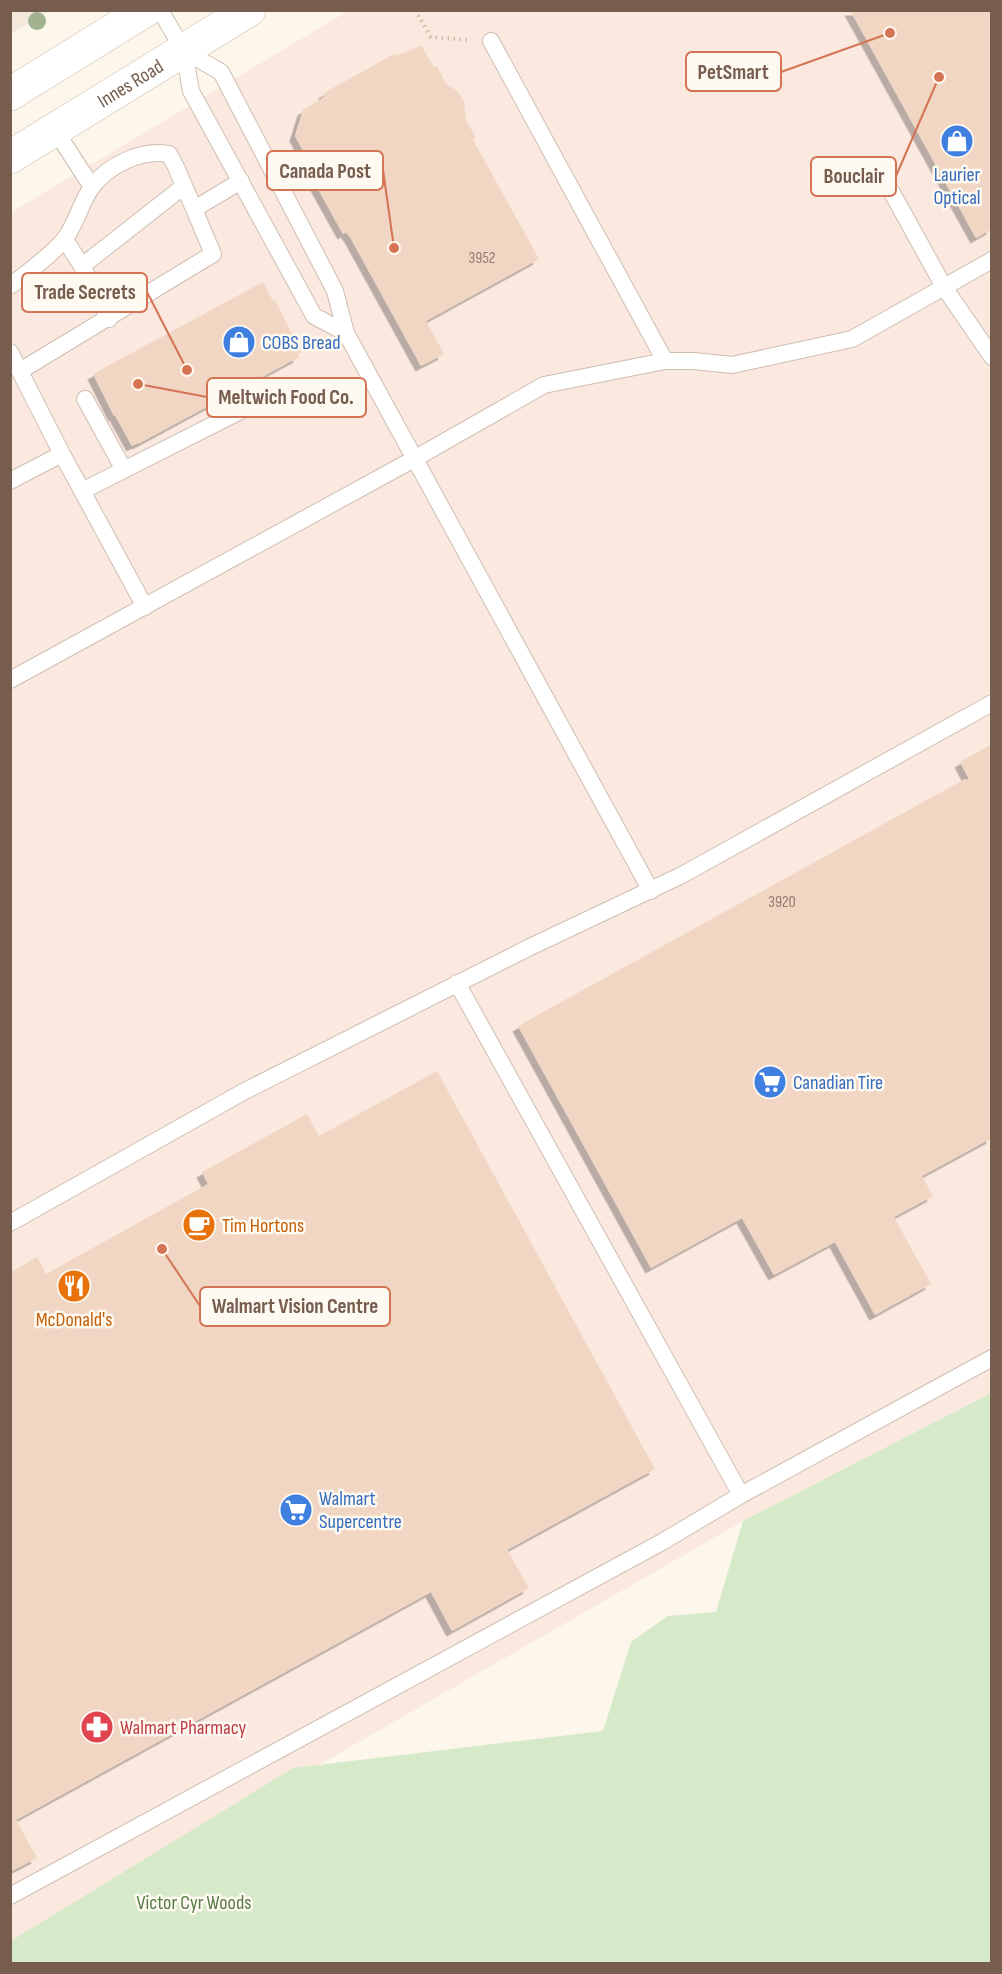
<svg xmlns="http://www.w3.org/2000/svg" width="1002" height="1974" font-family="'Sofia Sans Condensed',sans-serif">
  <defs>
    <filter id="shadow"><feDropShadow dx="-5.5" dy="5.5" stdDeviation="0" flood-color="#0004"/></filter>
  </defs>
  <rect width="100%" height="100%" fill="#fcf6eb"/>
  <path fill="#f3e8d9" d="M11,10h38v1l-38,23z"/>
  <path fill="#fbe8df" d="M348,11h643v1382l-248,128 -732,421 -1,-1729z"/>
  <path fill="#d6eac9" d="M991,1393v570h-980v-22l282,-173 310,-37 28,-89 37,-26 48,-4 27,-91z"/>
  <path fill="#f0d6c3" filter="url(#shadow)" d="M850,10h142v219l-16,9z
    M421,45l13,22 2,-2 10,19 10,6 8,11 2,19 10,18 -3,2 66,119 -113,62 18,33 -23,12 -71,-129 -4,-5 -3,2 -40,-72 3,-2 -1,-6 -10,-18 8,-26 17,-10 5,-4 -1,-3 72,-40 1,3 5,-3 1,1z
    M263,282l10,19 2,-1 26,52 -3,2 1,3 -161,87v-1l-6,3 -17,-31 -1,1 -21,-42z
    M992,744v394l-70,38 11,20 -39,21 37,67 -56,31 -40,-73 -61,33 -32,-57 -91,50 -133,-242 447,-247v1l4,-1 -9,-17z
    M437,1071l218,398 -148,81 22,38 -77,43 -21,-39 -415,228 21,38 -27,14v-599l27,-16 9,17 162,-90 -6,-12 105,-58 12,22z"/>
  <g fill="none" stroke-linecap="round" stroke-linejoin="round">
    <g stroke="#cebeb0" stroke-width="18">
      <path id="service" d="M160,10l24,41 7,40 123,225 32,17
        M491,41l174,320
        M184,51l37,21 114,219 11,42 305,558
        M55,130l37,57
        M891,191l53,96 48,70
        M65,240l17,26 27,53
        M82,266l102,-80
        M10,286c18,-14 38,-28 53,-45 13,-15 17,-38 29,-54 16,-22 50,-38 77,-33l7,13 18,42
        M10,352l52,102
        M20,371l193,-117 -19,-45 47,-28
        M85,399l39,71
        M10,481l52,-27 83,153
        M82,491l200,-101
        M10,680l404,-221 130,-74 121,-24h29l38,4 120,-26 140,-79
        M457,983l284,512
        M10,1223l233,-131 285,-144 154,-73 310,-172
        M10,1896l652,-354 79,-47 251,-137"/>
    </g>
    <g stroke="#d3c0b0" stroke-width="34">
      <g id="secondary">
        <path d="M10,94l136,-84"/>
        <path id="s1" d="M10,157l239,-147"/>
      </g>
    </g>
    <path stroke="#d6b9a6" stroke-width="4" stroke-dasharray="1.5 4.5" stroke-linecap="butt" d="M415,10l16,27 38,3"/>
    <use href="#service" stroke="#fff" stroke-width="16"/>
    <use href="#secondary" stroke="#fff" stroke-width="33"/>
  </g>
  <circle fill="#a0b290" cx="37" cy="21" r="9"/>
  <defs>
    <g id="shop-disc" transform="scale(1.725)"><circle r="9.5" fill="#3f7fe0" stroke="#fef9f1"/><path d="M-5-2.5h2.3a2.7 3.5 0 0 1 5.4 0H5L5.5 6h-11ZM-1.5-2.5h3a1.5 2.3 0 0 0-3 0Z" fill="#fff"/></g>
    <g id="supermarket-disc" transform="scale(1.725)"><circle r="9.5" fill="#3f7fe0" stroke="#fef9f1"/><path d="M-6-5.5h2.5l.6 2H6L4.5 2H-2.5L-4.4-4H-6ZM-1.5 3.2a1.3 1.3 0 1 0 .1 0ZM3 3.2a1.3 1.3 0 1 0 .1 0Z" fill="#fff"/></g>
    <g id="cafe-disc" transform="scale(1.725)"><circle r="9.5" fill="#e8710a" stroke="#fef9f1"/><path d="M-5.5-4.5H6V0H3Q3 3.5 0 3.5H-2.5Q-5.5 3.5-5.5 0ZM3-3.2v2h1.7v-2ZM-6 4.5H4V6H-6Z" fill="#fff"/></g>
    <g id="restaurant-disc" transform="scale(1.725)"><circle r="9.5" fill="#e8710a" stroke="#fef9f1"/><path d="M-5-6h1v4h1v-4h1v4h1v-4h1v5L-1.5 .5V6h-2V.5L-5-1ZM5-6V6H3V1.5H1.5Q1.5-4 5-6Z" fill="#fff"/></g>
    <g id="pharmacy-disc" transform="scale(1.725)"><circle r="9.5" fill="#e0444e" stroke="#fef9f1"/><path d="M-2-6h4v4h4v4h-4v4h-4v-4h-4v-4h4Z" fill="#fff"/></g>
  </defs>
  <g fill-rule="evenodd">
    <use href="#shop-disc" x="957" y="141"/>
    <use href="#shop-disc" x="239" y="342"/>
    <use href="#supermarket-disc" x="770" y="1082"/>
    <use href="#cafe-disc" x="199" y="1225"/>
    <use href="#restaurant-disc" x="74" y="1286"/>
    <use href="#supermarket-disc" x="296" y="1510"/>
    <use href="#pharmacy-disc" x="97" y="1727"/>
  </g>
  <g text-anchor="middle" stroke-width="5" stroke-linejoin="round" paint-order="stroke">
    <g font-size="16" fill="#947b6b">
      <text x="482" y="263">3952</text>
      <text x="782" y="907">3920</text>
    </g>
    <g font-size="20" fill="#765d4e" stroke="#fef9f1">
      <text dy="7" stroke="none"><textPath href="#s1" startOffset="141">Innes Road</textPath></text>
    </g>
    <g font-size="20" fill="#366cbe" stroke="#fef9f1" text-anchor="start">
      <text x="957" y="181" text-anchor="middle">Laurier<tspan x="957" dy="23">Optical</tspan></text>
      <text x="262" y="349">COBS Bread</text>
      <text x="793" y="1089">Canadian Tire</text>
      <text x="319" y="1505">Walmart<tspan x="319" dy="23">Supercentre</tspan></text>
    </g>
    <g font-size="20" fill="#c56008" stroke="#fef9f1" text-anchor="start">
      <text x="222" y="1232">Tim Hortons</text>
      <text x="74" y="1326" text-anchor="middle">McDonald's</text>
    </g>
    <g font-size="20" fill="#be3a42" stroke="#fef9f1" text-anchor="start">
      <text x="120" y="1734">Walmart Pharmacy</text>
    </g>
    <g font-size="20" fill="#557b46" stroke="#fef9f1">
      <text x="194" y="1909">Victor Cyr Woods</text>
    </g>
  </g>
  <path fill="none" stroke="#d47455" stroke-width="2" d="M890 33L781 72M394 248L383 170M939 77L896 176M187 370L147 292M138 384L207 397M162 1249L200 1306"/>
  <g fill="#d47455" stroke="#fef9f1" stroke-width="2">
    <circle cx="890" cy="33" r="6"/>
    <circle cx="394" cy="248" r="6"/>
    <circle cx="939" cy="77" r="6"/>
    <circle cx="187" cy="370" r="6"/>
    <circle cx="138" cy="384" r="6"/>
    <circle cx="162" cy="1249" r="6"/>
  </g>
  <g fill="#fef9f1" stroke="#d47455" stroke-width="2">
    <rect x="686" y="52" width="95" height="39" rx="6"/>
    <rect x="267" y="151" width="116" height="39" rx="6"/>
    <rect x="811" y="157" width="85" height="39" rx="6"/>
    <rect x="22" y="273" width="125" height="39" rx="6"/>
    <rect x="207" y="378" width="159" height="39" rx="6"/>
    <rect x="200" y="1287" width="190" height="39" rx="6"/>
  </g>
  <g font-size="21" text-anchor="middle" font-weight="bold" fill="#765d4e">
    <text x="733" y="79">PetSmart</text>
    <text x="325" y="178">Canada Post</text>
    <text x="854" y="183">Bouclair</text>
    <text x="85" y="299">Trade Secrets</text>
    <text x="286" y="404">Meltwich Food Co.</text>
    <text x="295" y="1313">Walmart Vision Centre</text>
  </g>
  <rect width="1002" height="1974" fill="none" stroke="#765d4e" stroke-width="24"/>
</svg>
